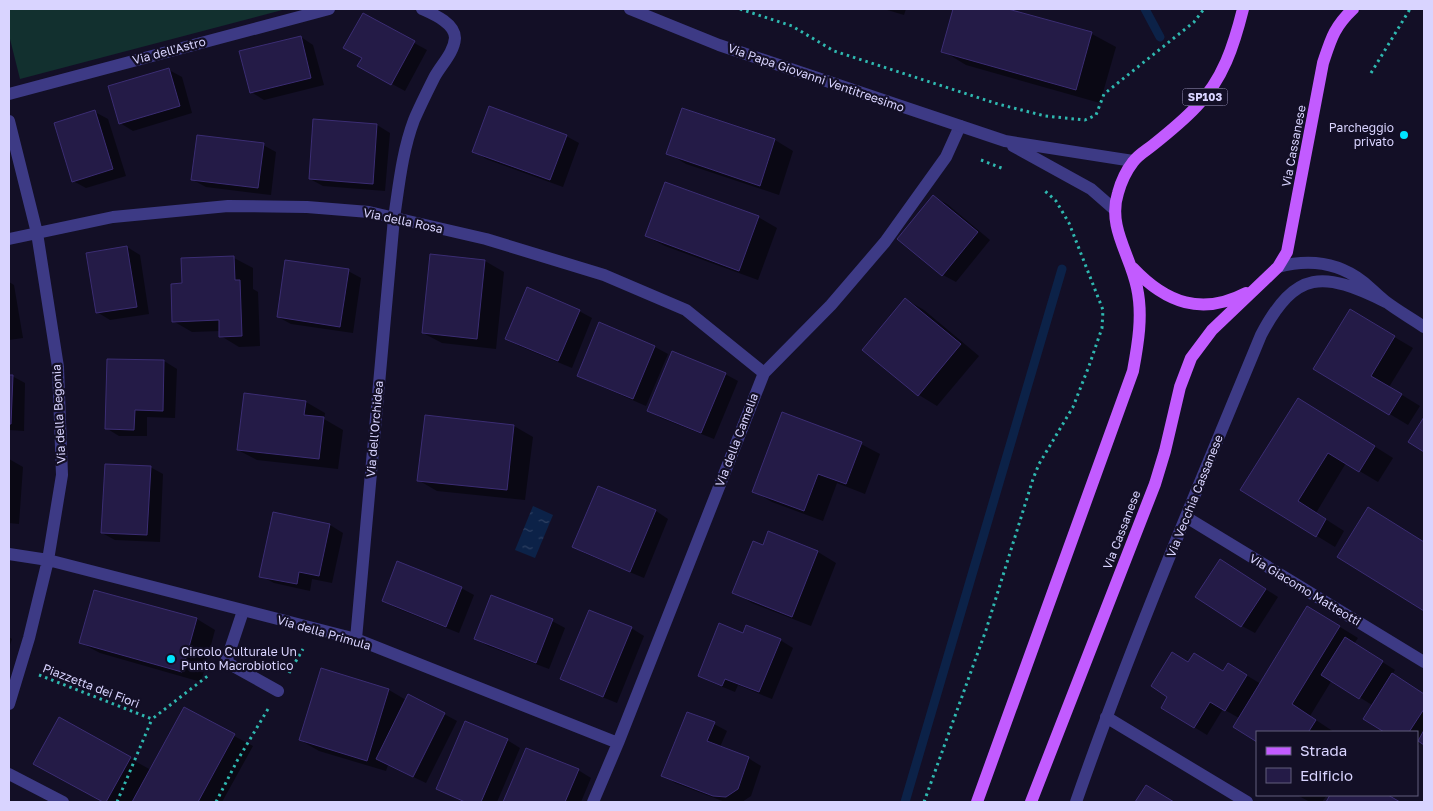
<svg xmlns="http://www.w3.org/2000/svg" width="1433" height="811" font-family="'Golos Text',sans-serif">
  <defs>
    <pattern id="water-ripples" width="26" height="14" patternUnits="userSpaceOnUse" patternTransform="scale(1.25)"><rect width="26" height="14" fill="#0c2248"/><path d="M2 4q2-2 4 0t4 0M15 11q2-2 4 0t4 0" fill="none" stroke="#2f4163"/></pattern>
  </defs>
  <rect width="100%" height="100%" fill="#130f26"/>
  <path fill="#12302f" d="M9,9h277l-266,70 -11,-44z"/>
  <path fill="url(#water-ripples)" d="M533,506l20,9 -18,43 -20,-8z"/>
  <path fill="#0007" d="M884,9h22l-2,6z
    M955,9h49l88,25 24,13 -16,56 -134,-38 -23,-14z
    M363,15l64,35 -22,41 -33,-18 -9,-15z
    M301,37l12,8 11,40 -60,15 -13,-8z
    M169,70l13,7 10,36 -59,18 -13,-8z
    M683,109l92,31 18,11 -14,44 -93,-31 -18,-11z
    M95,112l13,7 18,57 -40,12 -13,-7z
    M377,125l13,8 -5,58 -62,-5 -13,-7z
    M566,136l13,7 -16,44 -77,-28 -12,-8z
    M263,145l13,7 -5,43 -65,-8 -13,-7z
    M934,197l13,7 43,36 -34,42 -13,-7 -44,-36z
    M758,217l19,11 -19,52 -93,-34 -19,-10z
    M127,247l13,8 9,59 -39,6 -13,-8z
    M431,256l54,5 19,11 -8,77 -54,-6 -19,-10z
    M234,258l19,10v21l5,3 2,54 -21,1 -18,-11 -1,-5 -28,1 -19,-11z
    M348,271l13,7 -8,55 -62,-9 -13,-7z
    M9,282l5,3 9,53 -14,2z
    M905,299l19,11 55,46 -42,50 -18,-11z
    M579,311l13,7 -20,50 -53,-22 -13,-7z
    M1369,322l44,26 -24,39 31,19 -12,19 -93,-56z
    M600,324l55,23 13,7 -22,52 -55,-24 -12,-7z
    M164,361l13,8 -2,49 -28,-1v19h-28l-13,-8z
    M725,374l13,7 -24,58 -53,-21 -12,-8z
    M9,376h3l13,7 -1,48 -15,-1z
    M306,402l19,11 -1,6 19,11 -5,39 -81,-9 -19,-10z
    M1317,410l76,48 -15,24 -32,-19 -30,50 28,18 -9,16 -93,-57z
    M783,414l78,30 19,10 -15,40 -28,-11 -14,38 -51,-19 -19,-11z
    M514,426l19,11 -8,63 -88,-9 -19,-11z
    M9,459l14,8 -4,57 -10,-1z
    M150,467l13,7 -3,68 -45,-2 -13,-7z
    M599,487l57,24 12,8 -24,59 -58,-24 -12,-7z
    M274,514l56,11 13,8 -11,50 -20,-4 -2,12 -36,-8 -13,-7z
    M1387,519l37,24v66l-86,-53z
    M763,546l55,6 18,11 -25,63 -59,-23 -18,-11z
    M1233,568l45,29 -23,36 -13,-7z
    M461,588l13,7 -15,38 -63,-25 -13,-7z
    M197,619l18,11 -14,52 -101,-29 -19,-10z
    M1327,619l31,19 -4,6 41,26 -3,5 32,19v49l-3,-2 -4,7v-16h-31l-22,-14 8,-13 -40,-25 -22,36 24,16h-77l-18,-14 -16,-9 -16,26 -13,-8 -5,-64 35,9h17l20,12z
    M552,621l13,7 -16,41 -61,-23 -12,-7z
    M631,628l13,8 -27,67 -42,-17 -13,-7z
    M743,634l37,6 13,8 -21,51 -34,-14 -3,7 -22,-9 -13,-7z
    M9,637l3,2 -3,9z
    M389,690l17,10 38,14 13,7 -31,62 -38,-18 -2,6 -67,-20 -19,-11z
    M59,719l92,51 83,-34 19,10 -31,56h-118l-51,-28z
    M714,724l13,7 -7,16 28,11 13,8 -10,30 -9,6h-17l-50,-19 -12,-8z
    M507,740l13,8 -23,54h-33l-27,-13z
    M527,749l51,21 13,8 -10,24h-76z
    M1297,795h30l-5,7h-12z
    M1332,795h55l12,7h-72z"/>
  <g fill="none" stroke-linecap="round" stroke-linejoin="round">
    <path stroke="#0c2248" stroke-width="9" d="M1145,9l15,28
      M905,802l157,-533"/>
  </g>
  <path fill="#241b47" stroke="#3b2d73" d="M953,9h55l84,23 -16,58 -135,-38z
    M363,13l52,28 -24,44 -34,-19 5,-8 -19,-10z
    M301,36l10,42 -61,15 -11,-42z
    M169,68l11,38 -61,18 -11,-38z
    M489,106l78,29 -17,45 -78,-28z
    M682,108l93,31 -15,47 -94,-32z
    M95,110l18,59 -41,13 -18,-59z
    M313,119l64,5 -4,60 -64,-5z
    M197,135l67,8 -6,45 -67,-8z
    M665,182l94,34 -20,55 -94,-35z
    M933,195l45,37 -36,44 -45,-37z
    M127,246l10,61 -41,6 -10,-60z
    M430,254l55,6 -8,79 -55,-6z
    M234,256l1,24h5l2,56 -23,1v-17l-47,2 -1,-38 11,-1 -1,-25z
    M285,260l64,9 -9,58 -63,-10z
    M527,287l53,23 -22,51 -53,-22z
    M905,298l56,46 -43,52 -56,-46z
    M1350,309l45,27 -24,40 31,18 -13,21 -76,-46z
    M599,322l56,24 -22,53 -56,-23z
    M672,351l54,22 -25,60 -54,-22z
    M107,359l57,1 -1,51 -28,-1 -1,20 -29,-1z
    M9,375h4l-2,49h-2z
    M244,393l62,8 -2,14 20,2 -5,42 -82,-9z
    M1298,398l77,48 -16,26 -31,-19 -30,48 28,18 -10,18 -76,-47z
    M782,412l80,30 -16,42 -28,-10 -14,37 -52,-19z
    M425,415l89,10 -7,65 -90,-9z
    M1424,417v35l-16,-10z
    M105,464l46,2 -4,69 -46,-2z
    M598,486l58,24 -26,62 -58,-25z
    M1368,507l56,35v69l-87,-54z
    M273,512l57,12 -11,52 -20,-4 -2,12 -38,-7z
    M768,531l50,20 -26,66 -60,-24 21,-52 10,4z
    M1220,559l46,30 -25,38 -46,-30z
    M397,561l65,26 -16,40 -64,-26z
    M94,590l103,28 -15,54 -103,-29z
    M491,595l62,24 -17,44 -62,-24z
    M1307,606l33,20 -48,78 24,16 -7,11 3,1h-55v10l-24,-15z
    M589,610l43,17 -29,70 -43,-18z
    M719,623l24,10 3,-8 35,14 -22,53 -34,-13 -3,7 -24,-10z
    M1345,637l38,24 -24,38 -38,-24z
    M1172,652l16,10 6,-9 29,18 5,-8 19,12 -22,36 -15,-9 -16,26 -33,-20 6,-11 -16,-11z
    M321,668l68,21 -22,72 -68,-21z
    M1392,673l32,21v15l-15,23h-25l-21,-13z
    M408,694l37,19 -32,64 -37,-18z
    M184,707l51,27 -37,68h-66z
    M687,712l28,10 -8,19 42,16 -11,32 -12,8 -13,-1 -52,-20z
    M59,717l72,40 -25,45h-3l-70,-38z
    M465,721l43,18 -27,63h-16l-29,-13z
    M1424,730v15l-6,-4z
    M526,748l53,21 -14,33h-62z
    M1146,785l28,17h-39z
    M1330,795h58l12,7h-74z"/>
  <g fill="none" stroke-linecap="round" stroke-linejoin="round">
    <path stroke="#2fb8b0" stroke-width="3" stroke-dasharray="2.5 4" stroke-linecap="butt" d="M740,9l52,17 42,25 164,53 47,12 40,4 11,-5 8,-21 90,-72 10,-13
      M1371,73l39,-64
      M981,160l23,9
      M289,673l14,-24
      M39,675l113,44 57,-44
      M117,802l35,-83
      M216,802l21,-41 31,-52
      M924,802l62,-172 47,-151 6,-15 34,-57 16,-41 13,-38 1,-18 -34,-87 -13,-22 -11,-10"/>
    <path stroke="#3d3a85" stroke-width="12" d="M243,611l-17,51 52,29"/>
    <path stroke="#3d3a85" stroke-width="12" d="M9,94l320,-85
      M9,121l28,112 21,134 4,108 -14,85 -19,78 -20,66
      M9,239l104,-22 115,-11 79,1 62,5 117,27 118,36 82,35 78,63
      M1278,267c30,-8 59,-5 84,14 8,6 15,14 23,20 13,10 26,17 39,26
      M1186,517l238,145
      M9,554l39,6 308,79 262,104
      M356,639l38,-421c5,-33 8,-66 20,-98 6,-14 13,-28 20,-42 6,-12 20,-25 21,-40 0,-15 -22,-24 -33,-29
      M1106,717l141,85
      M9,774l54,28
      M593,802l25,-59 146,-370 67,-68 54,-63 61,-85 14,-31
      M1076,802c55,-158 121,-312 185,-467 35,-66 62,-64 125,-33"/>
    <path stroke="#3d3a85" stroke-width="12" d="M630,9l89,36 286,96 128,20
      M1013,146l78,43 24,21"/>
    <path stroke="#c25bff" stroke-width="12" d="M1133,268c33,35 69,48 113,25
      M977,802l156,-431c5,-27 10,-56 4,-83 -6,-32 -30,-61 -19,-95 3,-11 8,-22 15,-31 5,-7 14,-12 20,-17 15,-12 30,-24 43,-38 27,-27 38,-62 47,-98
      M1031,802l124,-318 10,-33 15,-64 11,-29 21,-28 66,-63 9,-15 36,-189c8,-24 11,-36 30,-54"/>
  </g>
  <g fill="#00e5ff" stroke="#130f26" stroke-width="2">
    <circle cx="1404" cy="135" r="5"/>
    <circle cx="171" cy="659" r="5"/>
  </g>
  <g text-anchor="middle" stroke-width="4.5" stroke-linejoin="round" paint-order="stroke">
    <rect fill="#130f26" stroke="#9e99be" stroke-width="1" x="1182.5" y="88.5" width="45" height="17" rx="4"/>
    <g font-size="11" font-weight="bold" fill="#d9d4ff">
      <text x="1205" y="101">SP103</text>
    </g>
    <g font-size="12" fill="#d9d4ff" stroke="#130f26">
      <text transform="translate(169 51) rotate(-15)" y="4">Via dell'Astro</text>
      <text transform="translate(816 78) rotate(19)" y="4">Via Papa Giovanni Ventitreesimo</text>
      <text transform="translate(1294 146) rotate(-79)" y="4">Via Cassanese</text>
      <text transform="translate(403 221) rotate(12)" y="4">Via della Rosa</text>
      <text transform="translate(59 414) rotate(-93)" y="4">Via della Begonia</text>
      <text transform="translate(375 429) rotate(-85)" y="4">Via dell'Orchidea</text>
      <text transform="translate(737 440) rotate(-69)" y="4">Via della Camelia</text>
      <text transform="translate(1195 496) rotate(-68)" y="4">Via Vecchia Cassanese</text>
      <text transform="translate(1122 530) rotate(-69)" y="4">Via Cassanese</text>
      <text transform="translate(1305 590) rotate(31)" y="4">Via Giacomo Matteotti</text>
      <text transform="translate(324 633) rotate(16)" y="4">Via della Primula</text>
      <text transform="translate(91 686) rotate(21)" y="4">Piazzetta dei Fiori</text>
    </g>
    <g font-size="12" fill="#d9d4ff" stroke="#130f26" text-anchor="end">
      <text x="1394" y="132">Parcheggio<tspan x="1394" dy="14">privato</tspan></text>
      <text x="181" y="656" text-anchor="start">Circolo Culturale Un<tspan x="181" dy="14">Punto Macrobiotico</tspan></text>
    </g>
  </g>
  <rect width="1433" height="811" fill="none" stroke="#d9d4ff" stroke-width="20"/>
  <rect x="1256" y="731" width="162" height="65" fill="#130f26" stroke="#625e7d"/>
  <rect x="1266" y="747" width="25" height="8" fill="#c25bff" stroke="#625e7d"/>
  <text x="1300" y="756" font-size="15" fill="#d9d4ff">Strada</text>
  <rect x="1266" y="768" width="25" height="15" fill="#241b47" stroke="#625e7d"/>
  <text x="1300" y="781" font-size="15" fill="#d9d4ff">Edificio</text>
</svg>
